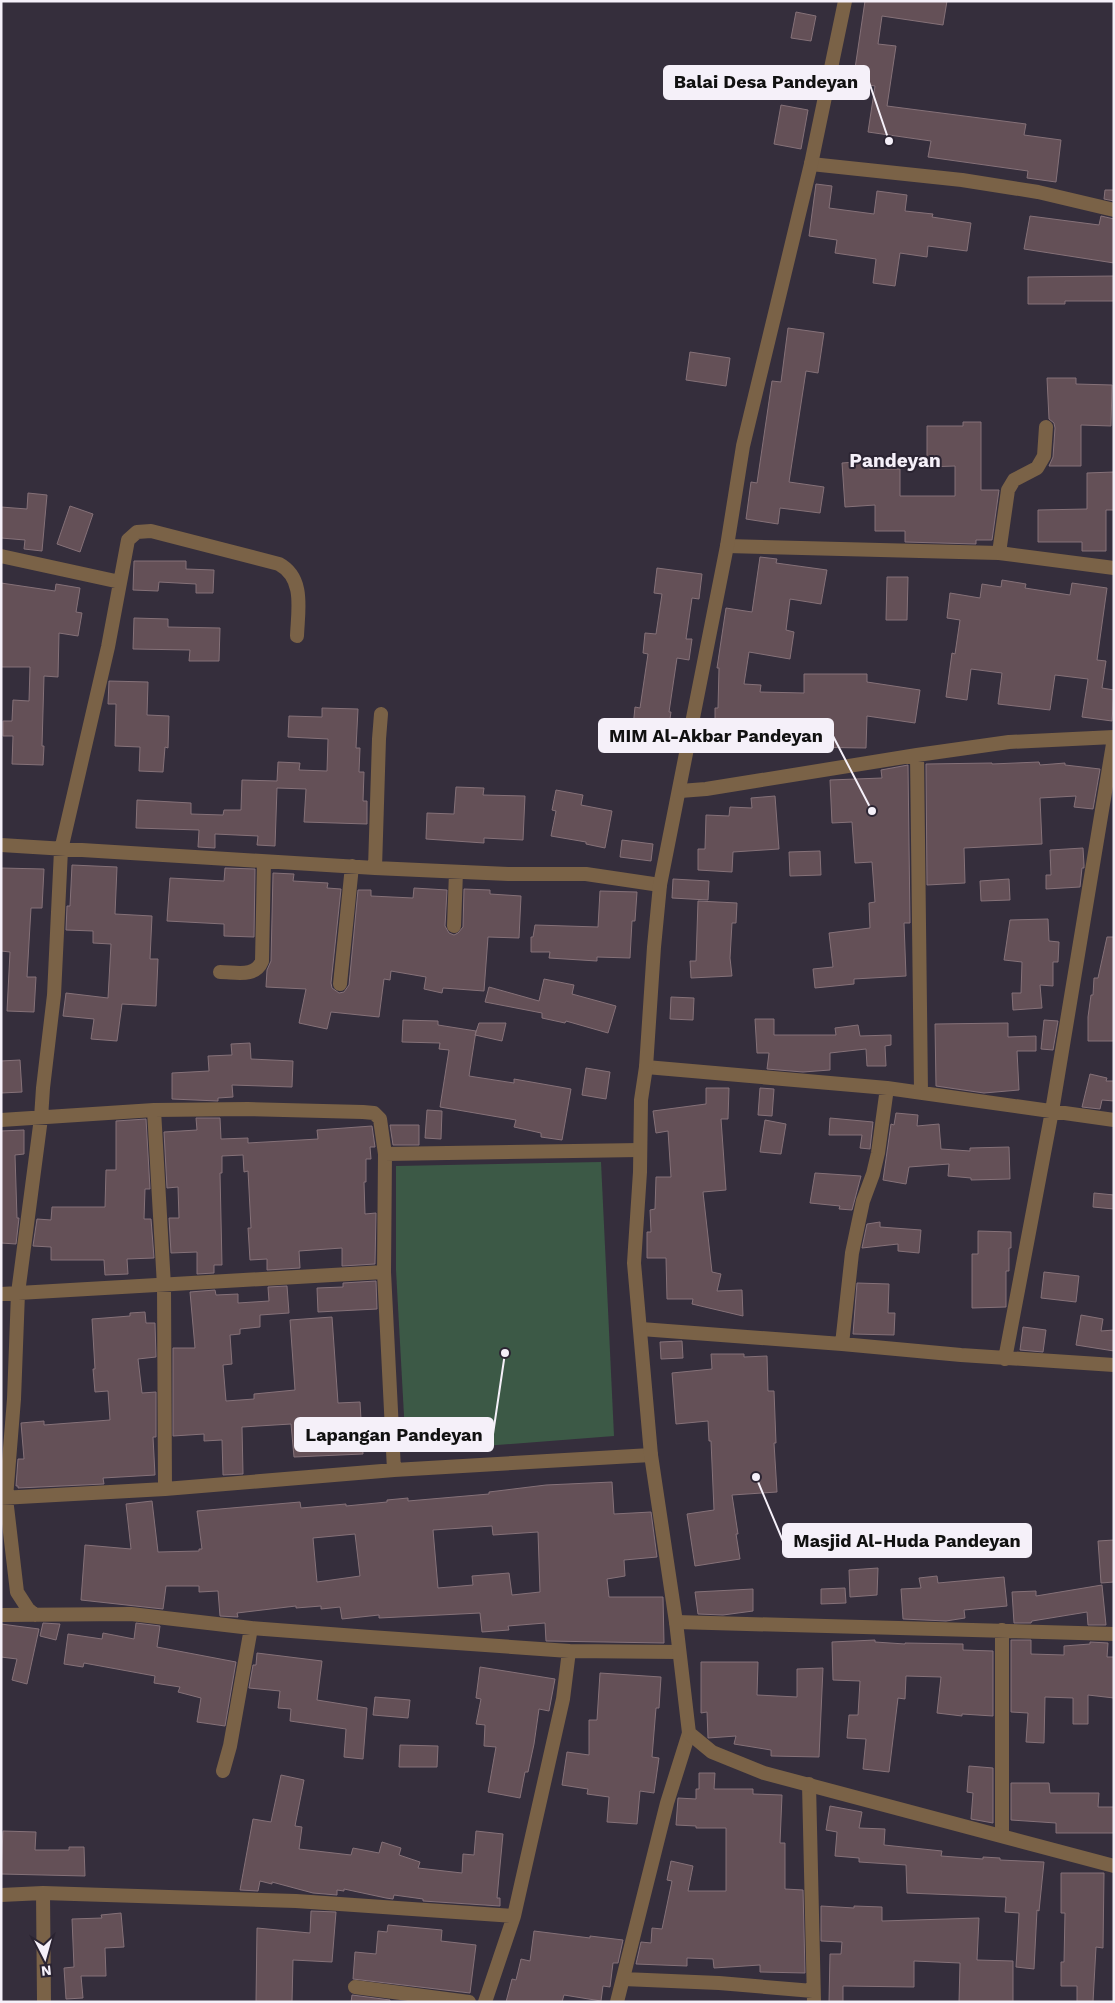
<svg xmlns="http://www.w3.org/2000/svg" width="1115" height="2003" font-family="'Work Sans',sans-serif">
  <rect width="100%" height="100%" fill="#352e3c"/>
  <path fill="#3c5946" d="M601,1162l13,274 -208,16 -10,-182v-104z"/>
  <path fill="#645057" stroke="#857178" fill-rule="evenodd" d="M865,1h82l-4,24 -61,-9 -4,28 18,2 -9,60 139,18 -2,11 37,5 -5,42 -29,-4 1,-7 -100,-14 3,-16 -63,-9 7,-46 -22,-4z
    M796,12l20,4 -5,25 -20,-3z
    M781,105l27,5 -7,39 -27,-5z
    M816,184l16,2 -3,22 45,6 3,-23 30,4 -2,16 28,3 -1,3 39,6 -4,28 -39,-5 -1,11 -27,-4 -5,33 -22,-3 3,-24 -41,-6 2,-13 -28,-4z
    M1105,190h9v11l-10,-2z
    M1030,216l69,9 2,-9 13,3v44l-90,-14z
    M1114,276v25h-49v3h-37v-27z
    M788,328l36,5 -6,40 -12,-2 -17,111 35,5 -4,26 -40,-5 -2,16 -32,-5 5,-37 6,1 15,-102 9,1z
    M690,352l40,6 -4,28 -40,-6z
    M1047,378h29v6l36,1 -1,41 -30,-1v41h-32l4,-9 2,-29 -1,-5 -5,-4z
    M963,422h18v68h18l-7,50h-16v4l-71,-2v-11h-30v-26l-30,2 -3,-44 27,-2v8h31v27h55v-30l-28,1v-41h36z
    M1114,472v38h-8v41h-24v-9h-44v-32l49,-1v-36z
    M28,493l19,2 -5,56 -18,-2 1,-9 -24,-2v-31l26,2z
    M70,506l23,8 -13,38 -23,-8z
    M760,557l17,2 -1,4 51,7 -6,34 -31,-5 -4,31 8,2 -4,27 -41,-7 -5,32 17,1 -1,7 44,1v-19h63v8l53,8 -5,33 -48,-7 -1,32 -64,-1v-9h-33v9h-14v-17l-40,-1v-21h3l1,-40h-2l9,-60 26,4z
    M134,561h52v8l28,1 -1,23h-17v-9l-37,-2 -1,9 -25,-1z
    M657,568l45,6 -3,25 -7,-1 -6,41h6l-3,21 -12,-2 -8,54h2l-3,20 -35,-5 2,-20 5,1 8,-54 -5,-1 2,-20 11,1 6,-40 -8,-1z
    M887,577h21l-1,43h-21z
    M1002,580l24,4 -1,4 45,7 2,-12 35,5 -10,72 9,1 -4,27 12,2 -2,31 -30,-4 6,-38 -33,-4 -5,35 -52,-6 4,-31 -31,-4 -4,31 -21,-3 6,-44 3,1 5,-34 -13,-2 3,-25 30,5 2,-14 19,3z
    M1,583l54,8 1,-7 24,4 -4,24 6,1 -4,23 -19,-3 -1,44 -14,-1 -2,70h2l-1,19 -31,-1 1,-28h-10v-15h9l1,-21 16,1 1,-34h-29z
    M134,618l34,1v8l52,1 -1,33h-30l1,-11 -57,-1z
    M109,681l39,1 -1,33 22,1 -1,32 -3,-1 -2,25 -24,-1 1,-24 -25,-1 1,-42h-8z
    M322,708l36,1 -2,39h4l-1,24h5l-1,29h4v23l-63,-2 2,-33 -29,-1 -2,58 -18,-1 1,-9 -43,-2v14l-17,-1 1,-17 -63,-2 1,-28 54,3v11l32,1 1,-5h17l1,-30 35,1 1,-19 22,1 -1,7 28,1 1,-32 -40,-2 1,-21 33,1z
    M1039,762l1,3 25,-2v2l35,4 -7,40 -19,-2 2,-11 -36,2 2,46 -78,4 1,35 -38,2 -1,-121 66,-1v1z
    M908,765l2,158h-6l2,53 -52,3v5l-39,4 -2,-19 20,-2 -4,-34 41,-5 -1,-25 6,-1 -3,-40 -17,1 -3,-41 -20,1 -2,-43 52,-2 -1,-8z
    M456,787l28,1 -1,7 42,1 -2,44 -39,-2v5l-58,-4 1,-26 27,1z
    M556,790l27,5 -2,10 31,6 -7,37 -19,-4v-2l-35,-6 5,-25 -4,-1z
    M775,796l4,53 -46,3 -1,20 -34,-2v-21h7l1,-34 23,1 1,-9 22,1 -1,-10z
    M622,840l31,4 -2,17 -31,-4z
    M1083,848l1,17v3h-2l-2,19 -34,2v-14h5l-1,-25z
    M820,851l1,24 -31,1 -1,-24z
    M72,865l45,2 -2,47 37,2 -2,43h8l-2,47 -34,-2 -5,37 -26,-2 3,-20 -31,-3 3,-23 42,5 3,-54 -18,-1v-12l-27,-1 1,-24h3z
    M1,868l43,1 -2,39h-11l-4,69h9l-2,35 -27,-1 3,-59 -9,-1z
    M225,868l30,1 -1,68 -30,-1v-12l-57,-3 3,-43 54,3z
    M273,873l21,1 -1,7 35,2 -1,5 14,1 -10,94 1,5 7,5 5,-1 5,-7 9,-95h13v6l42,2 1,-10 33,2 -2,36 4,7 5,2 4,-2 5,-6 1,-38 26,1v4l31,2 -2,42 -31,-1 -4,54 -41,-3 -1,5 -18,-4 2,-12 -35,-6 -1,9 -6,-1 -5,38 -48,-5 -4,17 -28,-6 7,-34 -40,-2 1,-17 4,-9z
    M673,879l36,2 -1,19 -36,-2z
    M1009,879l1,21 -29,1 -1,-20z
    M600,891l37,1 -2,29h-3l-2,37 -33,-1v4l-48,-3 1,-6h-19v-15h2l2,-12 63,2z
    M698,901l39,2 -1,20h-4l-2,35 2,18 -41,2 -1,-17h6z
    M1048,919l1,22 10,1 -1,20h-5v24l-13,-1 2,23 -29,2 -1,-17h9l1,-31 -18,-2 6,-40z
    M1107,937h7v104h-26v-24l3,-22h2l1,-17h4z
    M544,979l30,6 -2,9 44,12 -8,27 -42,-12 -1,2 -23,-5v-5l-57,-11 4,-15 50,14z
    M671,997l23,1 -1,22 -23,-1z
    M755,1019h19v16h62l-1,-7 23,-3 2,11 31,-1v10l-6,1 1,20h-19l-1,-17 -36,4v17l-27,2 -36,-3 2,-16h-12z
    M403,1020l35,1v4l38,6 -7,45 45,7v-4l57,10 -9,51 -21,-3v-4l-27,-6 2,-7 -76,-13 9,-57 -10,-1 1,-6 -38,-1z
    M1044,1020l14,1 -5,29 -12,-1z
    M479,1023h27l-4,18 -27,-6z
    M1008,1023v14l28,-1v15h-19l2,39 -35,3 -48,-7 -1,-62z
    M250,1043l1,16 42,2 -1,26 -60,-2 1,12 -15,1v3l-46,-2v-26l37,-2 -1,-15 24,-1 -1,-11z
    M20,1060l2,32 -21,1v-32z
    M586,1068l24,4 -4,27 -24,-4z
    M1090,1074l17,4 -1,3h8v20l-12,-1 -2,9 -18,-2z
    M706,1088h23l-1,31h-7l5,71 -23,2 9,80 9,2 -4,17 25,-1 1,26 -51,-12 1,-5h-26l-1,-41h-19v-26h4l-1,-22 5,-1 1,-32h15l-3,-46 -12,2 -3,-22 53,-7z
    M760,1088l14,1 -2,27 -14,-1z
    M427,1110l15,1 -1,28 -16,-1z
    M896,1113l22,2 -1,11 22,-2 2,25 29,2v-3l39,-1 1,32 -39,1v-2l-23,-2 1,-12 -40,3 -3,17 -23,-4 8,-56 3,1z
    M196,1118h24l1,21 27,-1v5l70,-4 -1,-9 55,-4 3,21h-5l1,12h-5v23h-2l1,32 11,-1 -1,51 -33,2v-18l-43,3 1,17 -33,2v-11l-17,1 -2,-32h3l-3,-57 -4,1 -1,-17 -21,1v17h-2l2,92h-8v8l-17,1v-22l-26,1 -2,-35h10l-1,-31 -11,1 -3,-56 33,-2z
    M830,1118l43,4 -3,27 -10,-1 2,-13h-33z
    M146,1119l4,70h-5l-1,30h7l3,39 -27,1 1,15 -23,1 -1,-15h-53v-13l-18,-1 4,-27 14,1 1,-13h53l1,-37h10v-49z
    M765,1120l21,4 -5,30 -21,-2z
    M390,1125h29v20h-26z
    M24,1130v24l-9,1 2,63h2l-3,26 -15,-1v-112z
    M815,1173l46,3 -9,34 -13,-1 1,-3 -30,-3z
    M1094,1193l20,2v14l-21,-2z
    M880,1222v5l41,3 -2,23 -21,-2v-7l-36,4 5,-24z
    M978,1231l33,1v16h-2v23h-3v36l-34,1v-54h6z
    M1044,1272l35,4 -3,26 -35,-4z
    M376,1281l1,28 -59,3 -1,-24 26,-1v-4z
    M857,1283l32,1 -1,29h7l-1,22 -41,-1z
    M287,1286l2,27 -29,2v12l-20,2v5l-10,1 2,29 -9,1 3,36 28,-2v-5l41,-4 -5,-70 42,-3 6,86 22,-1 3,52 -69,3 -3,-33 -49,3 1,47 -20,1 -1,-35 -18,1v-7l-31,2v-88h22l-5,-56 25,-2 1,5 22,-1v9l31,-2 -1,-14z
    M145,1312l1,11h9l1,34 -18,2 4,34 14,-1v45h-3l2,38 -52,3 1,6 -86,4v-2h-2l2,-27h6l-3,-36 23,-2v4l66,-5 -2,-29 -13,1 -2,-23h2l-3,-50 38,-3v-3z
    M1081,1315l22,4 -2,12 13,-1v21l-38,-6z
    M1023,1327l23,3 -3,22 -23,-2z
    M682,1341l1,17 -22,1 -1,-17z
    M711,1354h33v3l23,-1 1,35h6l2,52h-2l3,49 -45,3 6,39h-2l4,25 -45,7 -8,-52 27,-4 -3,-69h-2l-1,-20 -32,3 -4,-51 40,-4z
    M612,1482l2,32 37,-2 6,45 -33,3 1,16 -18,3 2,18h54l1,46 -118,-2 -1,-18 -37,3 1,4 -27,2 -2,-19 -101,5v-3l-37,4 -2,-12 -19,2v-3l-25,2v-2l-59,7 1,4 -18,-1 -2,-25 -19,1v-6h-33l-3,23 -82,-9 4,-55 46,4 -5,-45 26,-3 6,51 41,-1v-2h3l-5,-38 103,-9 1,6 45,-4v2l41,-4v-2l21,-2v3l81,-7v-2l57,-7zM492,1526l1,9 45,-3 2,60 -28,3 -3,-22 -37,3 1,9 -35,3 -5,-58zM355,1534l5,42 -43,6 -4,-44z
    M1114,1540v42l-13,1 -3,-42z
    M878,1568l-1,27 -27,2 -1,-27z
    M937,1576l1,7 66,-6 3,29 -43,4 1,8 -19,3 -43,-2 -2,-30 20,-1 -2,-10z
    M1102,1585l4,40h-18l-1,-13 -55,9 -1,2h-17l-2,-31 24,-1v5z
    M845,1588l1,15 -25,1v-15z
    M753,1589v22l-30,4 -25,-1 -3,-22z
    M43,1623l17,1 -4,16 -16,-4z
    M136,1623l24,3 -3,21 79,15 -11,64 -28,-4 4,-24 -23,-6 2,-5 -26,-4 1,-7 -71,-13 -1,4 -19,-3 4,-30 34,5 1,-6 31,6z
    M1,1624l38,5 -12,55 -15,-4 5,-21 -16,-2z
    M875,1640v2l30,2v-1l58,1v6l30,1v65l-31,-2v2l-25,-3 4,-36 -35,-1 -1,23 -7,-1 -9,74 -26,-3 3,-30 -19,-1 2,-23h9l2,-34 -27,-1 -1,-38z
    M1011,1640h20v14l33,1v-9l26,-2v-2l18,1 -1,14h7v41l-26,-3v29h-15v-26l-28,-1 -1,46 -18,-1 2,-29 -17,-1z
    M257,1653l65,8 -5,39 50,8 -4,51 -19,-2 2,-28 -56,-8 1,-12 -13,-1 2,-17 -31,-3 4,-23h3z
    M701,1662h57l-1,33 40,2v-28l26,-1 -4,89 -48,-1v-6l-37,-6 2,-8 -28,2 -1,-26 -6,1z
    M480,1667l75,12 -6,32 -10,-2 -5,35 -6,28h-3l-5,26 -32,-6 8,-45 -12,-1 1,-21 -9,-1 5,-25 -5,-1z
    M600,1673l61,4 -2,31h-3l-4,49 7,1 -5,35 -14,-2 -3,33 -30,-2 2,-25 -22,-3 1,-5 -26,-4 5,-33 22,3v-35h8z
    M375,1697l35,3 -2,18 -35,-3z
    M400,1745l38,1 -1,21h-38z
    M969,1766l24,2v55l-22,-4 2,-26 -6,-1z
    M699,1773h16l-1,16h39v5l29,1 -2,48h5v46l18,1 2,83 -45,-1v-7l-46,3 -1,-9 -26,-1v8l-51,-2 5,-22 10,1 1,-15 10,1 10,-48 -5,-1 4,-19 22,5 -5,25h38v-63h-30v-2l-20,-1 2,-27 18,1v-10h3z
    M281,1775l23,5 -9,46 7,1 -3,22 52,6 2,-7 26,5 3,-11 19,6 -2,7 21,7 -2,6 44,5 1,-19 11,1 2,-24 27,3 -6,64h3v8l-77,-5v-2l-29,-4 -1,4 -7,-1 -42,-9v2l-7,-1v5l-24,-2 -41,-11v2l-12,-3 -2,10 -18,-1 13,-71 18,3z
    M1011,1783h38l1,10h49l-1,14h16v26h-58v-10l-45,-3z
    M830,1806l32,6 -3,16 26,1 -1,16 58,6 -1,5 42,3v-2l17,1v2l44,2 -5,49 -2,-1 -3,59 -18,-2 3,-54 -14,-1 1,-15 -99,-4 -1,-28 -47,-3v-4l-24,-2 2,-24 -11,-2z
    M3,1831l33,1 -1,18h34v-3h15l1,29 -84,-2z
    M1061,1873h43l-1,75 -7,-1 -3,55h-16v-16h-16v-24h3l1,-49h-4z
    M821,1906l33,2v-2l28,1v14l97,-3 -2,42 36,1v41h-54l1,-39 -46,-2v26l-71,-1v16h-14l1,-48h11l1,-12 -21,-1z
    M311,1911l25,1 -4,50 -39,-2 -1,42h-36l1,-74 53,5z
    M121,1913l3,34 -19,1 1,28h-25l2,22 -17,1 -2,-31 10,-1 -2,-48 30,-1 -1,-3z
    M388,1925l54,5 -1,11 35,4 -6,48 -117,-14 2,-27 21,2 2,-23 9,1z
    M534,1931l56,7v-2l33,4 -5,23h-5l-3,24 -7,-1 -2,15 -37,-6 -2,7h-56l6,-23 4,1 5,-21 9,2z
    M352,1995l38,5v2h-39z"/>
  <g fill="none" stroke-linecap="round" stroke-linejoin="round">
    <path stroke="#7a6247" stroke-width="14" d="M811,164l151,16 76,12 76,18
      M727,546l272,7 115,15
      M999,553l9,-63 6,-10 23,-12 7,-12 2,-29
      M1,556l119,26
      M917,755l4,337
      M680,791l26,-2 211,-34 92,-13 105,-5
      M1,845l374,23 133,6h78l74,11
      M375,868l4,-129 2,-25
      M454,926l2,-54
      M220,972c16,0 35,6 42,-11l2,-99
      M340,984l12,-118
      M646,1067l241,21 227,32
      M154,1110l10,176 1,203
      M1,1120l153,-10 94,-1 115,3 11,1 6,6 5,35
      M1,1294l383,-22
      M641,1329l201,15 119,11 153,10
      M842,1344l10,-91 11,-52 10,-27 5,-21 9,-65
      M1005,1359l47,-248 62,-373
      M394,1470l-10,-198 1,-118 255,-4
      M1,1498l164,-9 229,-19 257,-15
      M1,1615l130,-1 120,14 119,9 199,14 109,1
      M35,1615l-7,-6 -11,-17 -11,-94 8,-99 4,-106 23,-175 2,-30 11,-93 7,-145 47,-203 20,-107 9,-8 14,-1 128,33c26,14 19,46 18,72
      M676,1622l438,12
      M1002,1630v205
      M223,1771l7,-25 21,-118
      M809,1784l5,218
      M43,1893l1,109
      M1,1895l42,-2 253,8 218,15
      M623,1979l96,4 94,8
      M355,1987l114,15
      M485,2002l29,-86 49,-217 6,-48
      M617,2002l50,-199 22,-70"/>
    <path stroke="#7a6247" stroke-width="14" d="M845,1l-34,163 -68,282 -16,100 -67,339 -6,62 -8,120 -5,33 -1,72 -6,91 17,192 25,167 13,111 23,19 52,21 350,93"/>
  </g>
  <g text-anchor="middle" stroke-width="4" stroke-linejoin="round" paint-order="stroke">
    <g font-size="19" font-weight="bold" fill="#f5f0f9" stroke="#2b2432">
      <text x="895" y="467">Pandeyan</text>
    </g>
  </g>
  <path fill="none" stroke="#f5f0f9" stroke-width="2" d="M889 141L869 82M872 811L833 736M505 1353L493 1434M756 1477L783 1541"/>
  <g fill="#f5f0f9" stroke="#2b2432" stroke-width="2">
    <circle cx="889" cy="141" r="5"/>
    <circle cx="872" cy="811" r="5"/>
    <circle cx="505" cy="1353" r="5"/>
    <circle cx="756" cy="1477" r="5"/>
  </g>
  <g fill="#f5f0f9" stroke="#f5f0f9" stroke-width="2">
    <rect x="664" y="66" width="205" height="33" rx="5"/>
    <rect x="599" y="719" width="234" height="33" rx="5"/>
    <rect x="295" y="1418" width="198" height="33" rx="5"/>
    <rect x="783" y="1524" width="248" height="33" rx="5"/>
  </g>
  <g font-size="18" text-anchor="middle" font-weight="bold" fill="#111">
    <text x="766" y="88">Balai Desa Pandeyan</text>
    <text x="716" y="742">MIM Al-Akbar Pandeyan</text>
    <text x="394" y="1441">Lapangan Pandeyan</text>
    <text x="907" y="1547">Masjid Al-Huda Pandeyan</text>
  </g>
  <rect width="1115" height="2003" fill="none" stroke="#f5f0f9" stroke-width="5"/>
  <g transform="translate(45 1958) rotate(174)" stroke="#2b2432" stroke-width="4" paint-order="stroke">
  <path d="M0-4L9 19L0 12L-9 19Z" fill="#f5f0f9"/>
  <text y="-8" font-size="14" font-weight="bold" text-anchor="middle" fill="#f5f0f9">N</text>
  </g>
</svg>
